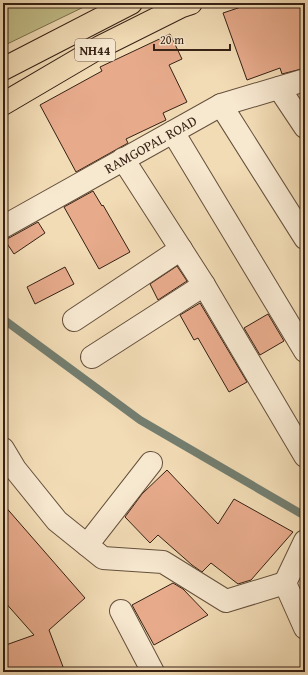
<svg xmlns="http://www.w3.org/2000/svg" width="308" height="675" font-family="'Gentium Book Plus',serif">
  <rect width="100%" height="100%" fill="#f2dcb6"/>
  <filter id="stains"><feTurbulence type="fractalNoise" baseFrequency=".005" numOctaves="4"/><feColorMatrix values="0 0 0 0 .2 0 0 0 0 .09 0 0 0 0 .02 0 0 0 .5 -.17"/></filter>
  <radialGradient id="worn" r=".72"><stop offset=".6" stop-color="#630" stop-opacity="0"/><stop offset="1" stop-color="#630" stop-opacity=".3"/></radialGradient>
  <path fill="#c2be89" stroke="#7c704e" d="M3,3h89l-89,43z"/>
  <g fill="none" stroke-linecap="round" stroke-linejoin="round">
    <path stroke="#737e70" stroke-width="8" d="M3,319l137,101 165,96"/>
  </g>
  <path fill="#e7ab8c" stroke="#362114" d="M253,3h52v65l-23,6 -2,-6 -33,12 -24,-67z
    M170,34l12,25 -13,6 18,37 -24,11 3,7 -40,19 2,4 -52,29 -36,-67 62,-34 -2,-4z
    M93,191l9,15 1,-1 27,47 -31,17 -35,-62z
    M38,222l7,11 -31,21 -10,-15 5,-1z
    M177,266l10,15 -29,19 -8,-16z
    M65,267l9,17 -39,20 -8,-17z
    M200,303l47,79 -18,10 -31,-54 -4,2 -14,-25z
    M268,314l16,27 -24,14 -16,-27z
    M167,470l51,54 16,-25 59,33 -42,48 -13,4 -27,-21 -9,9 -10,-7 -34,-30 -8,8 -25,-26 17,-23z
    M3,504l82,94 -36,32 16,42h-58l-4,-10v-16l31,-11 -31,-35z
    M173,583l10,6 25,26 -54,30 -22,-40z"/>
  <g fill="none" stroke-linecap="round" stroke-linejoin="round">
    <g stroke="#65503c" stroke-width="24">
      <g id="minor">
        <path d="M279,88l26,39"/>
        <path d="M221,105l84,133"/>
        <path d="M173,132l132,219"/>
        <path d="M123,159l81,126 101,171"/>
        <path id="s1" d="M3,227l218,-122 84,-25"/>
        <path d="M74,320l107,-71"/>
        <path d="M92,357l112,-72"/>
        <path d="M3,449l12,20 42,52 46,37 60,4 63,39 59,-18"/>
        <path d="M305,541l-20,42 20,45"/>
        <path d="M87,545l64,-82"/>
        <path d="M121,611l32,61"/>
      </g>
    </g>
    <g stroke="#362114" stroke-width="24">
      <path id="highway" d="M3,69l128,-66
        M3,104l97,-57 82,-41 9,-3"/>
    </g>
    <use href="#minor" stroke="#f7e8d0" stroke-width="22"/>
    <use href="#highway" stroke="#f2dcb6" stroke-width="22"/>
  </g>
  <g text-anchor="middle" stroke-width="3.5" stroke-linejoin="round" paint-order="stroke">
    <rect fill="#f7e8d0" stroke="#705d4c" stroke-width="1" x="75" y="39" width="40" height="22" rx="3"/>
    <g font-size="13" font-weight="bold" fill="#362114">
      <text x="95" y="55">NH44</text>
    </g>
    <g font-size="14" fill="#362114" stroke="#f7e8d0">
      <text dy="5" stroke="none"><textPath href="#s1" startOffset="169">RAMGOPAL ROAD</textPath></text>
    </g>
  </g>
  <rect width="308" height="675" fill="none" stroke="#f2dcb6" stroke-width="16"/>
  <rect x="4" y="4" width="300" height="667" fill="none" stroke="#362114" stroke-width="2"/>
  <rect x="8" y="8" width="292" height="659" fill="none" stroke="#362114"/>
  <path d="M154 44v6h76v-6" fill="none" stroke="#362114" stroke-width="2"/>
  <text x="160" y="44" font-size="12" fill="#362114" stroke="#f7e8d0" stroke-width="3" paint-order="stroke">20 m</text>
  <rect width="100%" height="100%" filter="url(#stains)"/>
  <rect width="100%" height="100%" fill="url(#worn)"/>
</svg>
